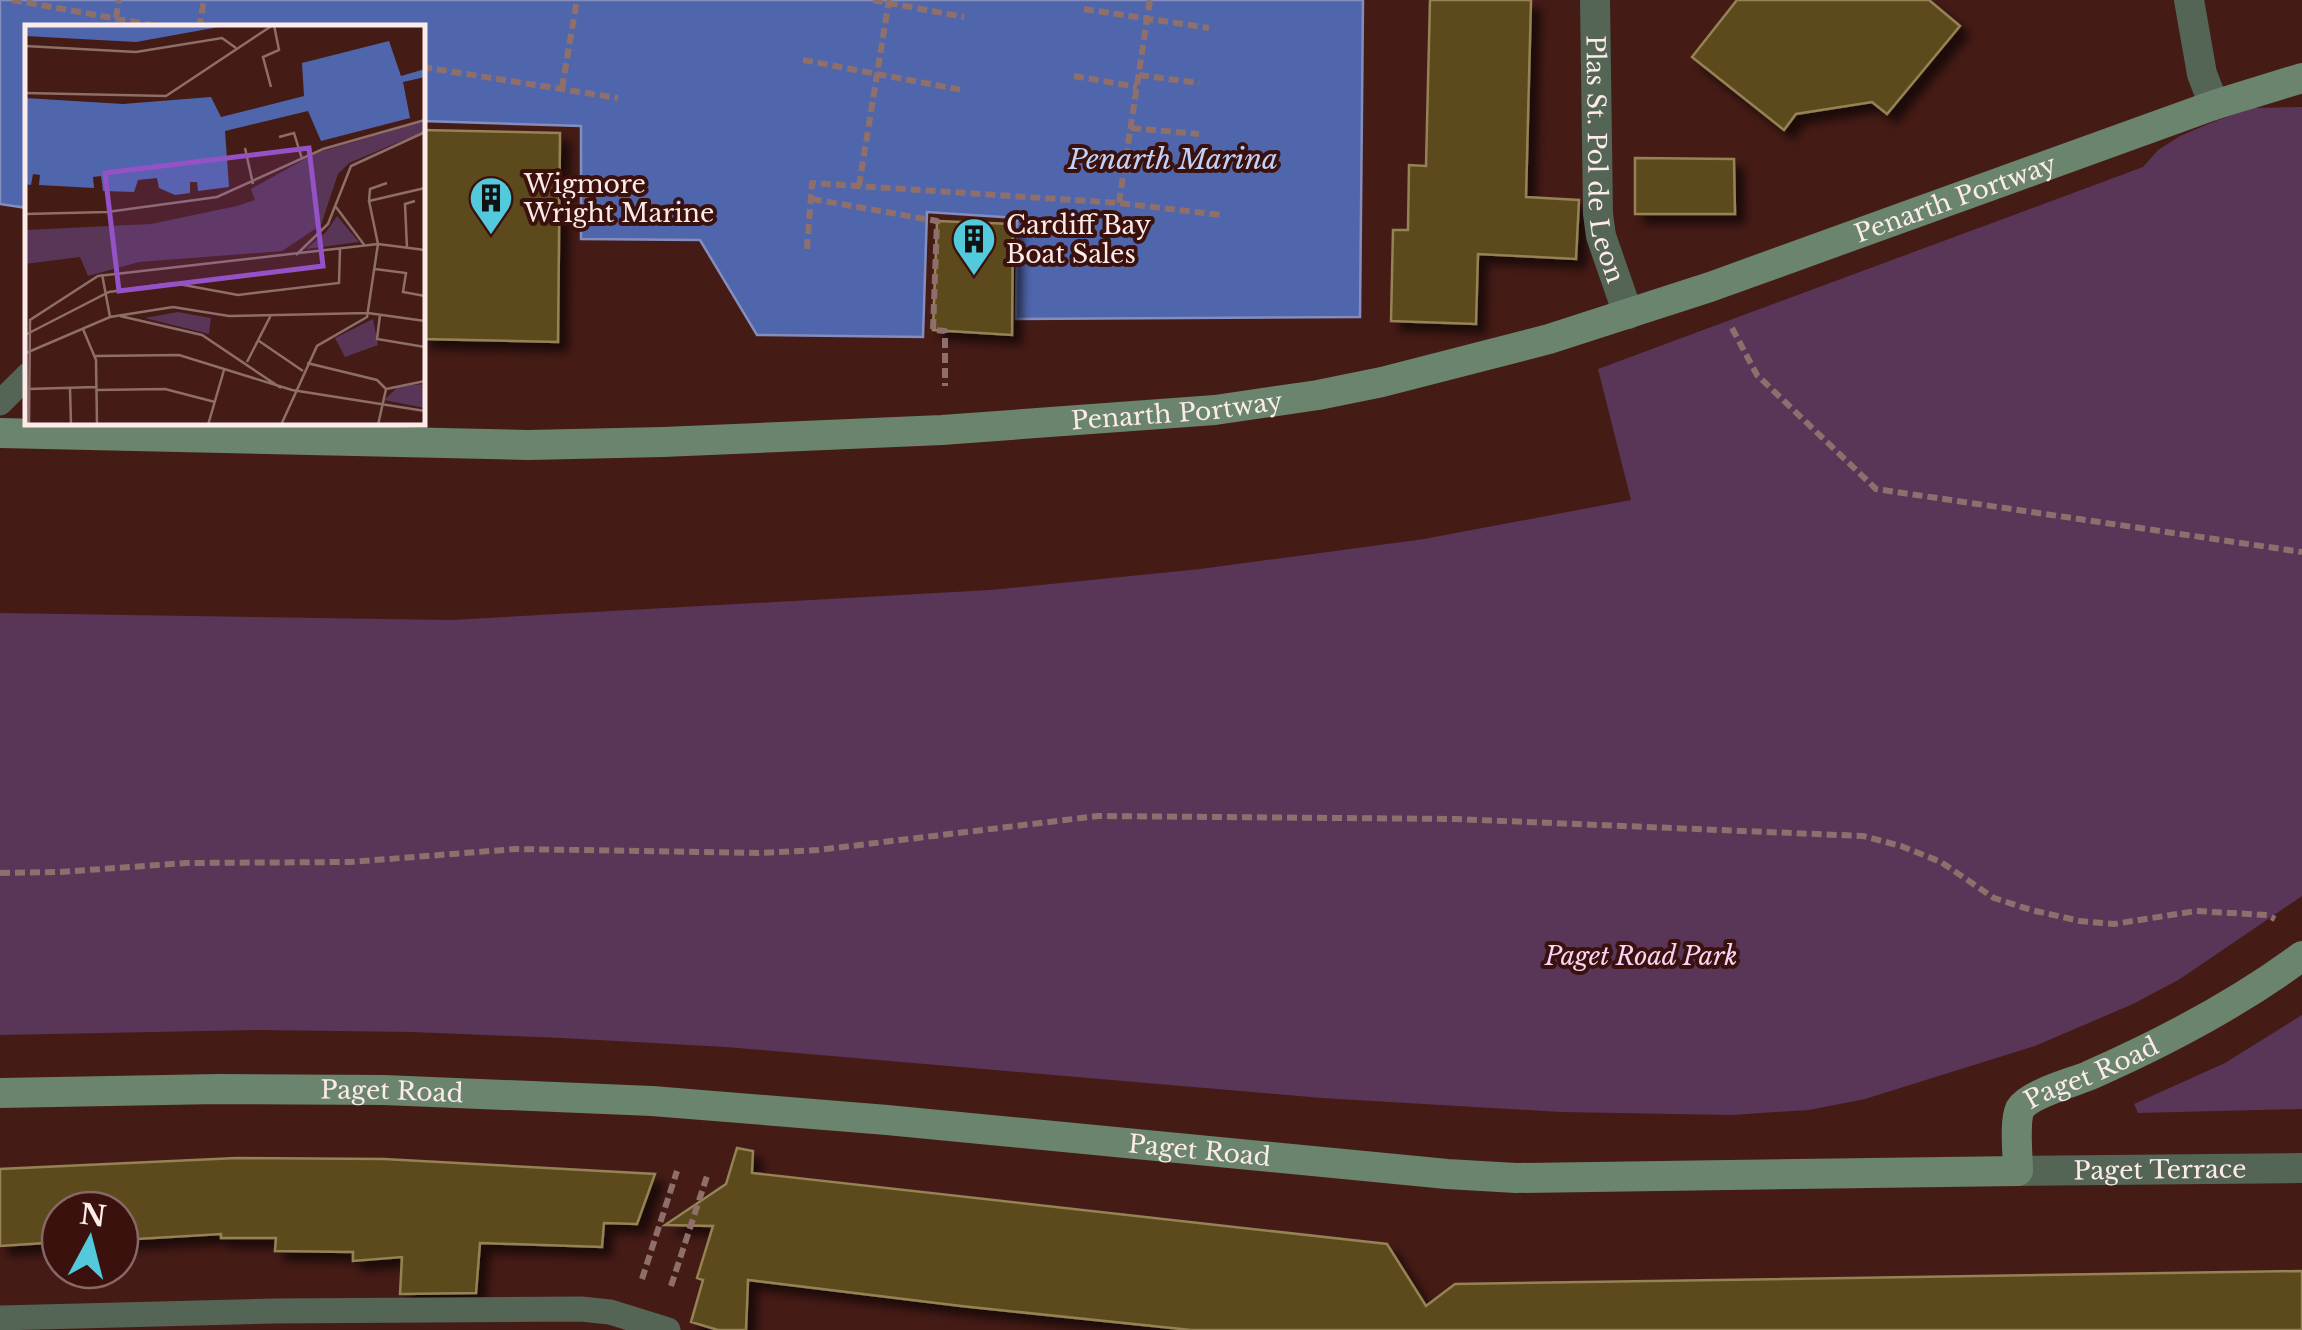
<svg xmlns="http://www.w3.org/2000/svg" width="2302" height="1330" font-family="'Libre Baskerville',serif">
  <defs>
    <filter id="shadow"><feDropShadow dx="9" dy="9" stdDeviation="5" flood-color="#0009"/></filter>
  </defs>
  <rect width="100%" height="100%" fill="#451b16"/>
  <path fill="#593558" d="M2302,107v789l-122,83 -47,25 -98,42 -170,53 -56,11 -78,5 -170,-3 -239,-14 -596,-51 -165,-9 -149,-6 -153,-2 -259,5v-422l451,7 539,-30 210,-21 224,-30 207,-39 -33,-131 545,-202 15,-17 22,-14 38,-16 36,-12z
    M2302,1015v94l-164,4 -4,-9 91,-41z"/>
  <path fill="#4f66ac" stroke="#838ebe" stroke-width="2.5" d="M0,0h1363l-3,317 -344,2 1,-101 -90,-6 -4,125 -166,-2 -57,-95 -119,-1v-113l-158,-5 -1,-93h-394l-1,180 -27,-4z"/>
  <path fill="#5b4a1d" stroke="#958255" stroke-width="2.5" filter="url(#shadow)" d="M1430,0h101l-5,197 53,3 -3,59 -98,-5 -2,70 -85,-3 2,-91h15l1,-65 17,1z
    M1737,0h192l31,26 -73,88 -15,-12 -76,12 -12,16 -92,-73z
    M422,130l138,3 -2,209 -136,-3z
    M1635,158l99,1 1,55h-100z
    M937,221l76,3 -1,111 -79,-5z
    M737,1148l16,3 -1,22 635,71 39,62 29,-22 847,-13v59h-1111l-230,-24 -213,-26 -2,50h-28l-27,-8 12,-42 -6,-2 16,-52 -48,-1 61,-41z
    M237,1158l147,1 271,15 -18,50 -33,-1 -2,24 -122,-4 -4,50 -76,1 2,-37 -49,4v-9l-78,-1 1,-13h-55v-4l-101,6v-30h-60v32l-60,4v-77z"/>
  <g fill="none" stroke-linecap="round" stroke-linejoin="round">
    <path stroke="#8f6f6b" stroke-width="6" stroke-dasharray="10 5" stroke-linecap="butt" d="M12,0l157,28
      M873,0l91,17
      M1084,9l125,19
      M116,18l3,-18
      M199,28l5,-28
      M803,60l159,30
      M422,67l196,31
      M1139,75l60,8
      M1074,76l63,11
      M562,88l15,-88
      M1131,128l68,6
      M859,186l30,-186
      M812,199l125,22 -4,109 12,1v55
      M1119,203l31,-203
      M807,249l5,-66 307,20 102,12
      M1732,328l25,47 119,114 426,63
      M0,873l60,-1 126,-9 164,-1 166,-13 243,4 59,-3 280,-34 357,3 408,17 38,10 40,16 53,36 37,12 49,11 34,3 82,-13 71,4 8,4
      M642,1279l35,-108
      M671,1286l37,-113"/>
    <path stroke="#546455" stroke-width="25" d="M0,403l28,-28
      M0,1318l275,-7 306,-2 29,3 58,18"/>
    <g stroke="#546455" stroke-width="30">
      <path id="s1" d="M1595,0l3,214 3,22 27,78"/>
      <path d="M2189,0l13,74 12,31"/>
      <path id="s2" d="M2018,1171l284,-3"/>
    </g>
    <g stroke="#6a846d" stroke-width="30">
      <path id="s3" d="M0,433l528,12 135,-3 279,-12 273,-20 103,-15 64,-13 167,-43 161,-52 504,-182 88,-27"/>
      <path id="s4" d="M0,1093l219,-4 165,1 268,11 235,19 560,54 69,4 502,-7c0,-15 -4,-49 2,-62 9,-15 51,-26 68,-33 75,-33 148,-71 214,-120"/>
    </g>
  </g>
  <defs>
    <g id="building-pin" transform="scale(2.25)"><path d="M0 17L-7.5 6A9.5 9.5 0 1 1 7.5 6Z" fill="#53cadc" stroke="#3a110d"/><path d="M-4-6H4V6H1V3H-1V6H-4ZM-2.5-4.3h1.7v1.8h-1.7ZM.8-4.3h1.7v1.8H.8ZM-2.5-1h1.7V.8h-1.7ZM.8-1h1.7V.8H.8Z" fill="#111"/></g>
  </defs>
  <g fill-rule="evenodd">
    <use href="#building-pin" x="491" y="198"/>
    <use href="#building-pin" x="974" y="239"/>
  </g>
  <g text-anchor="middle" stroke-width="8" stroke-linejoin="round" paint-order="stroke">
    <g font-size="25" fill="#fcebe8" stroke="#3a110d">
      <text dy="9" stroke="none"><textPath href="#s1" startOffset="160">Plas St. Pol de Leon</textPath></text>
      <text dy="9" stroke="none"><textPath href="#s3" startOffset="1988">Penarth Portway</textPath></text>
      <text dy="9" stroke="none"><textPath href="#s3" startOffset="1178">Penarth Portway</textPath></text>
      <text dy="9" stroke="none"><textPath href="#s4" startOffset="2165">Paget Road</textPath></text>
      <text dy="9" stroke="none"><textPath href="#s4" startOffset="392">Paget Road</textPath></text>
      <text dy="9" stroke="none"><textPath href="#s4" startOffset="1202">Paget Road</textPath></text>
      <text dy="9" stroke="none"><textPath href="#s2" startOffset="142">Paget Terrace</textPath></text>
    </g>
    <g font-size="25" fill="#fcebe8" stroke="#3a110d" text-anchor="start">
      <text x="524" y="193">Wigmore<tspan x="524" dy="29">Wright Marine</tspan></text>
      <text x="1006" y="234">Cardiff Bay<tspan x="1006" dy="29">Boat Sales</tspan></text>
    </g>
    <g font-size="25" font-style="italic" fill="#f8d5f6" stroke="#3a110d">
      <text x="1641" y="965">Paget Road Park</text>
    </g>
    <g font-size="28" font-style="italic" fill="#c1d1f8" stroke="#3a110d">
      <text x="1173" y="169">Penarth Marina</text>
    </g>
  </g>
  <g transform="translate(25 25)">
    <rect width="400" height="400" fill="#451b16"/>
    <path d="M400,96v10l-76,32 -11,11 -17,51 -39,26 -143,11 -51,14 -8,-19 -55,7v-34l126,-6 86,-18 18,-6 -4,-11 65,-36zM312,191l22,26 -53,7 20,-17zM153,287l33,6 -2,16 -64,-16zM348,294l5,26 -33,12 -10,-19zM400,359v24l-41,-8 15,-14z" fill="#593558"/>
    <path d="M0,0h205l-94,17 -111,-6zM364,16l12,35 24,-7v8l-22,5 7,36 -89,23 -13,-30 -83,20 4,56 -31,4 -1,-9h-7v11l-15,2 -16,-7 -2,-10 -19,2 -4,12 -31,-1 -2,-15 -8,1 1,11 -55,-3 1,-10 -7,-1 -2,11 -6,-1v-86l98,6 88,-7 10,20 83,-21 -2,-33z" fill="#4f66ac"/>
    <path fill="none" stroke="#8e6e6a" stroke-width="2.5" d="M0,21l111,6 86,-14 14,10M246,62l-8,-30 16,-7 -5,-25M0,68l141,3 107,-71M254,112l15,-4 8,26M220,123l8,36M344,176l1,-12 17,-6M311,182l29,39M0,189l82,-2 110,-15 106,-48 102,-29M382,223l-2,-44 10,-3M271,230l32,-31 23,-58 74,-34M350,244l31,4 -3,19 22,4M77,249l8,43M355,290l-3,24 48,8M95,291l82,19 79,53M58,304l13,31 1,65M2,309l82,-42 64,-9 65,12 101,-12 1,-34M234,316l44,30M1,328l84,-36 63,-10 56,9 139,-3 57,8M70,331l84,-1 113,35 133,21M222,337l24,-47M282,338l70,17 9,9M45,363l1,37M3,364l68,-2M71,365l69,-1 50,13M4,400l1,-105 68,-44 280,-32 47,6M183,400l16,-55M256,400l36,-79 50,-29 11,-73 -9,-43 56,-13M353,400l8,-36 39,-8"/>
    <path fill="#9552c7" fill-opacity="0.15" stroke="#9552c7" stroke-width="5" d="M284,123l14,118 -204,25 -14,-118z"/>
    <rect width="400" height="400" fill="none" stroke="#fcebe8" stroke-width="5"/>
  </g>
  <g transform="translate(90 1240) rotate(7)"><circle r="48" fill="#3a110d" stroke="#886865" stroke-width="2.5"/>
  <path d="M0-8L18 38L0 25L-18 38Z" fill="#53cadc"/>
  <text y="-15" font-size="28" font-weight="bold" text-anchor="middle" fill="#fcebe8">N</text>
  </g>
</svg>
